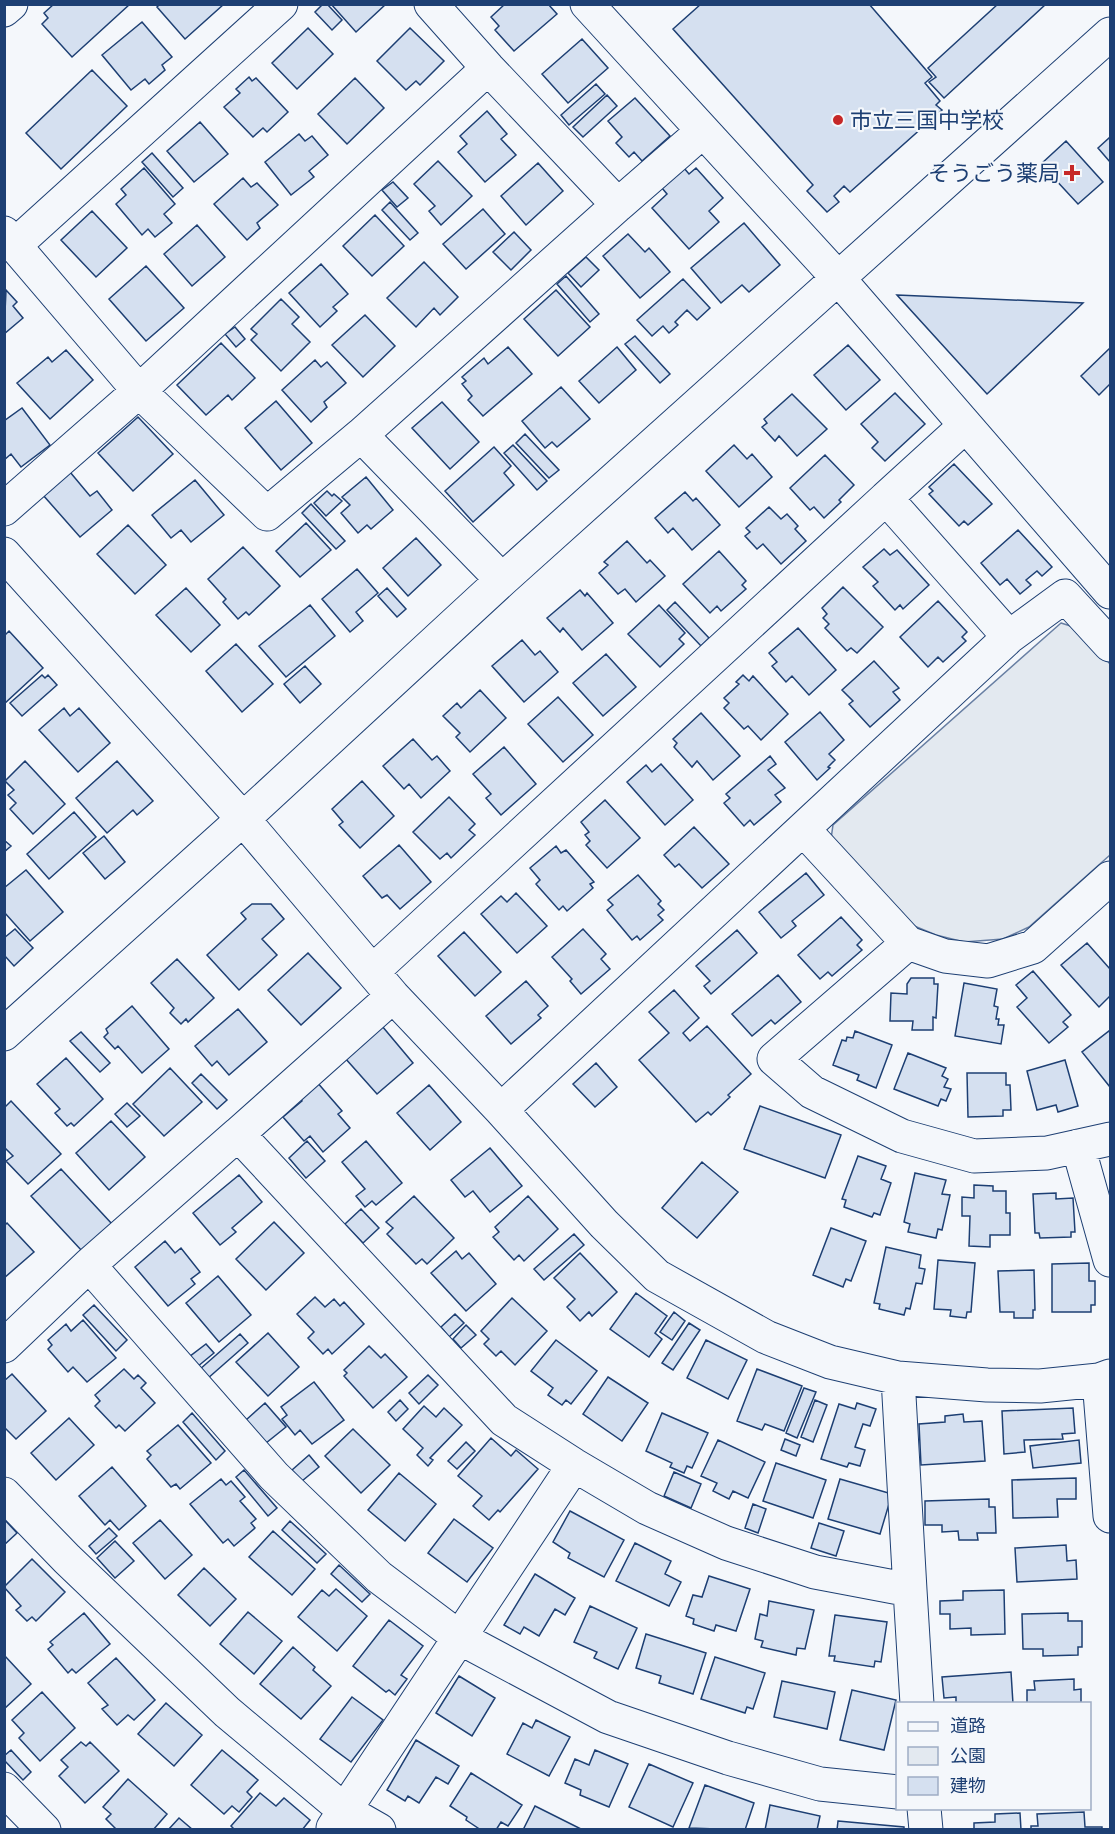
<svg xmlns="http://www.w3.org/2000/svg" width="1115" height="1834" font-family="'Titillium Web','Noto Sans JP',sans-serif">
  <rect width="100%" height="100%" fill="#f4f7fb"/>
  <path fill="#e3e9f0" stroke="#687fa3" stroke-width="1.5" d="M1061,623l19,6 30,35v191l-81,72 -26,12 -39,3 -28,-7 -29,-12 -76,-84 2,-14z"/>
  <path fill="#d5e0f0" stroke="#1d3f73" stroke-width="1.5" d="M54,4h76l-58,53 -30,-33 6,-6 -4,-5z
    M160,4h64l-39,35 -28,-32z
    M323,4h4l15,16 -10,10 -17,-18z
    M331,4h55l-30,28z
    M505,4h43l9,10 -43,37 -19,-21 4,-4 -8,-9z
    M701,4h168l63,73 -7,6 15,18 -4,4 6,5 -92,82 -6,-6 -10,10 5,6 -12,10 -20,-21 6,-6 -140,-156z
    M998,4h48l-102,94 -15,-16 7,-5 -8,-9z
    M142,22l30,35 -10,8 3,5 -16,14 -4,-5 -14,11 -29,-35z
    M308,28l25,26 -36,35 -25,-26z
    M410,28l34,33 -24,24 -4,-4 -10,9 -29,-29z
    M582,39l26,29 -40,35 -26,-29z
    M92,70l35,36 -66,63 -35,-36z
    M249,77l3,4 4,-3 32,34 -21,20 -4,-4 -10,9 -29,-30 16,-14 -4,-4z
    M355,78l29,30 -37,36 -29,-30z
    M596,84l9,10 -36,31 -8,-10z
    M607,95l10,11 -34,31 -10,-10z
    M635,98l35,38 -28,25 -8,-9 -5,5 -13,-14 6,-6 -14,-16z
    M487,111l20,23 -6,5 15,16 -31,27 -27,-30 9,-8 -7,-8z
    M200,122l28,32 -34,28 -27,-31z
    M299,134l6,7 7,-5 16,19 -19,16 5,6 -23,18 -26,-33z
    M1109,138l1,2v22l-12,-14z
    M1066,141l37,41 -25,22 -37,-40z
    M152,153l31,35 -10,9 -31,-35z
    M438,161l34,35 -31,29 -12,-14 6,-5 -21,-22z
    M538,163l25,28 -37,34 -25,-29z
    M144,168l31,36 -11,10 8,9 -17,14 -7,-8 -6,6 -26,-31 10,-9 -5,-6z
    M684,168l5,6 7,-6 27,30 -14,13 10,11 -30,27 -37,-41 15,-14 -5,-6z
    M243,178l8,9 6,-4 21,22 -21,18 3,5 -13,12 -33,-36z
    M393,182l15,16 -11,9 -15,-17z
    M390,202l28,31 -8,7 -28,-30z
    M483,209l22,25 -39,35 -23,-25z
    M92,211l35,37 -31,29 -35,-37z
    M375,215l29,31 -32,30 -29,-30z
    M744,223l36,42 -31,27 -7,-7 -21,18 -30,-35z
    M197,225l28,32 -33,29 -28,-32z
    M514,232l17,18 -20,20 -18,-18z
    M628,234l17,18 4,-4 21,24 -30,26 -37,-42z
    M586,257l13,13 -18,17 -13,-14z
    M424,262l34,35 -18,18 -6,-7 -18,19 -29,-29z
    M321,264l27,30 -15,13 4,4 -17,16 -31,-34z
    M146,266l38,42 -38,33 -37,-42z
    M566,276l33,38 -9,8 -33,-38z
    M683,279l27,29 -13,12 -10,-10 -12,12 3,3 -9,8 -6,-7 -11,10 -15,-16z
    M6,290l11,12 -4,4 10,12 -19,16z
    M556,290l34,37 -32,29 -34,-37z
    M897,295l186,8 -96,91z
    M281,299l18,18 -7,7 18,18 -29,29 -30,-31 6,-6 -6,-5z
    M365,315l30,31 -32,31 -31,-32z
    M235,327l10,12 -9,8 -11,-13z
    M635,336l35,38 -10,9 -35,-39z
    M221,343l34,35 -23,22 -4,-5 -22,20 -29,-30z
    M848,345l32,35 -34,30 -32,-35z
    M508,347l24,27 -49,42 -15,-16 4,-4 -10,-12 4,-3 -4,-4 22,-19 4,6z
    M617,347l19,23 -37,33 -20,-22z
    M1110,348v36l-11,11 -18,-19z
    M66,350l27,30 -43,39 -33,-36 31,-26 4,5z
    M315,360l6,7 6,-5 19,21 -22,19 3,5 -16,15 -29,-32z
    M561,387l29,32 -33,28 -5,-5 -7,6 -23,-27z
    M895,393l30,31 -40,37 -13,-13 6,-6 -17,-18z
    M792,394l35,35 -30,27 -18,-20 -4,5 -13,-14 5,-4 -3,-4z
    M276,401l36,42 -31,27 -36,-42z
    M442,402l37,40 -29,27 -38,-41z
    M22,408l28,37 -29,22 -10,-13 -7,6v-39z
    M138,417l35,37 -40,37 -35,-38z
    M525,434l34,36 -10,8 -33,-35z
    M513,445l34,36 -10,9 -33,-37z
    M734,445l13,14 5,-5 20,23 -33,30 -33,-36z
    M494,447l17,19 -7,7 10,12 -41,37 -28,-31z
    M825,455l29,30 -15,15 2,2 -17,16 -10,-11 -4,3 -20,-22z
    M954,464l38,40 -24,21 -4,-4 -5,5 -30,-32 4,-3 -4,-4z
    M70,472l20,24 7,-5 15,19 -32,27 -37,-42z
    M366,477l27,33 -22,19 -4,-4 -9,8 -17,-20 9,-8 -8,-8z
    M195,480l29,35 -33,27 -10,-12 -10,8 -19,-23z
    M327,491l5,5 2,-2 8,7 -16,15 -12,-13z
    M685,492l8,9 3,-3 24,27 -28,25 -19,-22 -5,5 -13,-15z
    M311,504l34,37 -9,8 -34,-36z
    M769,507l12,12 6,-5 11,12 -3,3 11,12 -25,23 -18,-20 -6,5 -12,-13 5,-4 -4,-4z
    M306,523l25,27 -31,27 -24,-26z
    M128,525l38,40 -31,29 -38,-40z
    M1018,530l34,37 -10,9 -5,-5 -11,9 5,5 -11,9 -13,-15 -7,6 -19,-22z
    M416,538l25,27 -33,31 -25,-28z
    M627,541l20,22 3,-3 15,16 -29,26 -11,-13 -7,5 -19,-21 9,-8 -4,-3z
    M243,547l37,39 -31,29 -3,-3 -8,7 -15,-17 3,-3 -18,-20z
    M884,549l6,6 7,-5 32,35 -26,24 -3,-4 -5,5 -22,-24 5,-4 -15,-15z
    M719,551l27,30 -4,4 4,4 -25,22 -4,-5 -7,7 -27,-29z
    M357,569l21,24 -22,19 7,9 -13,11 -28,-33z
    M843,587l40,40 -26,26 -6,-5 -4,3 -22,-23 4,-4 -6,-6 4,-4 -5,-6z
    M186,588l34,37 -29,27 -35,-37z
    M387,588l19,21 -9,8 -19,-21z
    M580,590l5,6 2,-3 26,30 -31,27 -19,-22 -3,4 -13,-14z
    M938,601l29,31 -5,5 4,4 -23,21 -5,-5 -10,10 -28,-30z
    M675,602l34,36 -8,8 -34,-36z
    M310,605l25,31 -49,41 -27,-31z
    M659,605l26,28 -6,6 5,5 -24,23 -32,-33z
    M798,628l38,42 -27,25 -17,-19 -6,6 -14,-16 5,-4 -8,-9z
    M9,631l34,37 -39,36v-68z
    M522,640l13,15 5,-4 18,21 -34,30 -32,-36z
    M236,644l37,40 -31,28 -36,-41z
    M606,654l30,33 -33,29 -30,-33z
    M874,661l25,27 -6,4 7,8 -30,27 -21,-23 4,-3 -11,-11z
    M305,666l16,18 -21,19 -16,-19z
    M42,675l3,3 3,-3 9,10 -35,31 -12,-13z
    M743,675l6,6 4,-5 35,38 -27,26 -13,-14 -4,3 -20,-21 5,-5 -5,-5 15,-14 -3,-2z
    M480,690l26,28 -36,34 -14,-15 4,-4 -17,-17 14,-13 4,5z
    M558,697l35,38 -30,27 -35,-38z
    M64,708l6,8 9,-8 31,35 -32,29 -39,-42z
    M820,712l24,28 -15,14 6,6 -7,7 2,1 -13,12 -32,-38z
    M701,713l39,43 -27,24 -16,-19 -5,6 -18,-20 3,-4 -4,-4z
    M413,739l19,21 5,-4 13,15 -29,27 -12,-14 -5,5 -21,-23z
    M504,747l32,37 -35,31 -15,-17 5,-4 -18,-20z
    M770,756l6,8 -8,6 17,18 -10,7 6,7 -27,23 -4,-5 -6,6 -20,-23 6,-5 -4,-4z
    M25,761l40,43 -32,30 -23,-25 6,-6 -8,-8 6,-5 -9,-9z
    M117,761l36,40 -16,14 -4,-5 -26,23 -31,-35z
    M661,764l32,36 -28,25 -38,-43 19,-17 6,7z
    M362,781l32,35 -34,32 -21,-23 4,-3 -11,-13z
    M449,797l26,27 -6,6 6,5 -24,23 -4,-5 -7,6 -27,-27z
    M605,800l35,38 -33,30 -21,-23 4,-4 -5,-6 4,-3 -8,-10z
    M74,812l22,25 -47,42 -22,-25z
    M694,827l35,37 -27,24 -23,-24 -4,3 -11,-12z
    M104,836l21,26 -20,17 -22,-26z
    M4,840l7,6 -7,6z
    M399,845l32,37 -31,27 -13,-14 -5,3 -19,-22z
    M556,846l5,7 5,-3 28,32 -4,2 3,4 -26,23 -4,-5 -4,4 -23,-26 4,-4 -10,-12z
    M26,870l37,42 -33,29 -26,-29v-24z
    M806,873l18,22 -32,26 4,5 -15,12 -22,-26z
    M638,875l23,26 -3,3 6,6 -6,5 5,5 -23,20 -3,-4 -5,4 -25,-30 6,-5 -5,-5z
    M516,893l31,33 -30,27 -36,-39 20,-18 6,6z
    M252,904h19l13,15 -22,20 15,16 -38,35 -32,-35 39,-36 -5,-6z
    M841,917l21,23 -5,5 5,5 -30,26 -4,-4 -8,7 -22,-24z
    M15,929l18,19 -19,18 -10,-11v-17z
    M583,929l23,25 -5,5 9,10 -29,25 -11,-13 2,-2 -20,-22z
    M737,930l20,23 -46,41 -7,-8 6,-5 -14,-15z
    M464,932l37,40 -26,24 -37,-40z
    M1087,943l23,26v27l-11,11 -38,-42z
    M308,953l33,35 -40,37 -33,-35z
    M177,959l37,39 -26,24 -2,-3 -5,5 -11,-11 4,-5 -23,-25z
    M1033,971l38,44 -8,7 5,5 -19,16 -32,-36 10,-9 -11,-13z
    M778,975l23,27 -26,22 -4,-4 -19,16 -20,-22z
    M911,978h23v6h4l-2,34 -3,-1v13h-21l1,-9h-23l1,-28 16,1v-10z
    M526,981l22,25 -10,9 3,3 -30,26 -25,-28z
    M964,983l33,6 -3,17 4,1 -2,12h3l-1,6h6l-3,19 -46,-8z
    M674,990l25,28 -16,15 7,8 17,-15 44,48 -23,21 2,2 -19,18 -3,-3 -12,10 -57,-62 30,-27 -20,-21z
    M132,1006l37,43 -27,24 -24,-27 -3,3 -11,-12 4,-4 -2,-4z
    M238,1009l29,33 -38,33 -12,-14 -5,5 -17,-20z
    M382,1026l31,37 -36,31 -32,-36z
    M855,1031l37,14 -16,43 -19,-8 2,-5 -26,-10 9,-25 4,1 1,-4 6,1z
    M1109,1031l1,2v54l-28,-35z
    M81,1032l29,31 -10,9 -30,-31z
    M908,1053l38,15 -4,8 6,3 -4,8 7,2 -5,12 -5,-2 -3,7 -44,-17z
    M66,1058l37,41 -29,27 -3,-3 -4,3 -12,-13 5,-4 -23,-25z
    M1065,1060l13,46 -20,6 -2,-7 -19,5 -10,-39z
    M596,1063l21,24 -22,20 -22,-23z
    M170,1068l32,34 -38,34 -31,-32z
    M967,1073h39v12h4l1,25h-8v6l-35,1z
    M201,1074l26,26 -10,9 -25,-26z
    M316,1081l26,30 -4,3 12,14 -27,24 -13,-16 -6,5 -21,-24 19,-16 -4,-5z
    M429,1085l32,37 -31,28 -33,-37z
    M11,1101l50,53 -33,30 -22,-23 7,-5 -9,-9v-39z
    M127,1103l13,13 -13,11 -12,-13z
    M760,1106l81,29 -16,43 -81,-29z
    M111,1121l34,36 -36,33 -33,-37z
    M307,1141l18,20 -19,17 -17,-20z
    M366,1141l36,42 -26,22 -4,-4 -7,6 -9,-11 9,-7 -23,-27z
    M490,1148l32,38 -32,26 -17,-21 -8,6 -14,-17z
    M858,1156l28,10 -5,13 10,4 -11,32 -6,-2 -2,4 -28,-10 2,-7 -4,-1z
    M702,1162l36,30 -41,46 -35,-30z
    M61,1169l51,55 -30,27 -51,-55z
    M915,1173l31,7 -4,14 8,1 -8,35 -4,-1 -2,9 -28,-6 2,-8 -6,-2z
    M239,1175l23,27 -30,26 4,4 -16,13 -27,-32z
    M974,1185l19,1v5h13v22h4v22h-20v12l-21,-1 1,-30h-8v-19l12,1z
    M1056,1193v6l17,-1 2,34h-4v5l-31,1 -1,-5h-4l-2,-39z
    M414,1196l40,42 -27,26 -5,-5 -6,5 -29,-30 6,-6 -7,-6z
    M528,1196l30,33 -34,32 -5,-6 -5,5 -21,-23 6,-5 -4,-5z
    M361,1209l18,19 -16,15 -18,-19z
    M274,1222l30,31 -38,37 -30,-31z
    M7,1223l27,29 -30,26v-52z
    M831,1228l35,13 -15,40 -5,-2 -3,8 -30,-12z
    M574,1234l10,11 -40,35 -10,-11z
    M165,1241l10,12 6,-5 19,24 -9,7 4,5 -27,22 -33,-39z
    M886,1247l35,8 -2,13 6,1 -3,15 -6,-1 -6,26 -4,-1 -2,7 -25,-6 1,-5 -6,-1z
    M456,1251l6,8 7,-6 27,31 -30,27 -35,-38z
    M580,1253l37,39 -25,24 -3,-4 -9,9 -13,-14 8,-8 -21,-21z
    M938,1260l37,3 -4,49h-4l-1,6 -16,-2 1,-6 -17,-1z
    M1089,1263v18h6v24h-4v7h-39v-48z
    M1034,1270l1,40h-2v8h-19v-6h-14l-2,-41z
    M218,1276l33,39 -32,27 -33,-39z
    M636,1293l31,23 -12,17 7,6 -13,18 -39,-28z
    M315,1297l10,10 9,-8 6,7 4,-4 20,22 -32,30 -4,-5 -5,5 -15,-16 6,-6 -17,-18z
    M512,1298l35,33 -32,34 -14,-14 -5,5 -12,-12 5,-5 -8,-8z
    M94,1305l33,35 -11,11 -33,-36z
    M674,1312l11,9 -13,19 -12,-8z
    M455,1314l9,9 -15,14 -8,-10z
    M83,1320l33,38 -29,24 -14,-15 -5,5 -20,-23 4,-4 -4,-5 18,-16 5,7z
    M689,1323l11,7 -27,40 -11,-7z
    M466,1325l10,10 -15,13 -8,-9z
    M268,1333l31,34 -31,29 -32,-34z
    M240,1334l8,9 -41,36 -8,-9z
    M556,1340l41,31 -26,33 -5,-4 -4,5 -14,-10 5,-7 -22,-17z
    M706,1340l41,20 -19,39 -41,-21z
    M206,1344l8,9 -17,14 -8,-10z
    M369,1346l12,12 4,-4 22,23 -34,31 -29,-32 3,-3 -3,-3z
    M124,1369l10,10 4,-4 8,8 -5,5 14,15 -30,28 -6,-6 -3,3 -21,-22 5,-5 -5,-6z
    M757,1369l45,17 -18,45 -19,-7 -3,6 -25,-9z
    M12,1374l34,37 -30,28 -12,-12v-46z
    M428,1375l10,10 -19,19 -10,-11z
    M608,1377l40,26 -26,38 -39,-27z
    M314,1382l30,38 -32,24 -12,-14 -5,5 -13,-16 5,-4 -6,-8z
    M804,1388l12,4 -19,46 -11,-5z
    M400,1400l8,9 -12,12 -8,-9z
    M815,1400l12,5 -14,37 -12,-5z
    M265,1403l21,24 -20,16 -20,-23z
    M857,1403l19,6 -6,17 -7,-2 -8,23 10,3 -5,16 -11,-3 -2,4 -26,-8 18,-55 16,5z
    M424,1406l12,11 8,-9 18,17 -32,33 3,2 -5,6 -11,-11 6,-7 -20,-19z
    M1073,1408l2,25 -13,1 1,5 -39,1 1,12 -21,2 -2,-43z
    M192,1413l33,38 -9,9 -33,-38z
    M662,1413l46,20 -16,35 -5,-2 -3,7 -14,-6 2,-4 -26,-12z
    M963,1414l1,8 18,-1 3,40 -64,4 -2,-41 26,-2v-6z
    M69,1418l25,27 -38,35 -25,-27z
    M178,1425l33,38 -31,26 -4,-5 -5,3 -24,-28 4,-4 -4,-4z
    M353,1429l37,36 -29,28 -36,-37z
    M491,1438l20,18 5,-6 22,19 -38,43 -2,-2 -9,10 -16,-14 9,-10 -24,-20z
    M785,1439l15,6 -4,11 -15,-6z
    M718,1440l47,22 -17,36 -15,-7 -4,8 -16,-8 4,-8 -16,-7z
    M1079,1440l2,23 -48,5 -3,-22z
    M466,1442l9,9 -18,18 -9,-8z
    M309,1455l10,12 -17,14 -10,-11z
    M776,1463l50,17 -13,38 -50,-17z
    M112,1467l34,39 -27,24 -9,-10 -5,5 -26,-29z
    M244,1470l33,38 -9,8 -32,-39z
    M674,1472l27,12 -10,24 -27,-12z
    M399,1473l37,31 -31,37 -37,-31z
    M1076,1478v21h-19l1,18 -45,1 -1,-38z
    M221,1479l5,6 5,-4 14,16 -5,4 16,18 -5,4 4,5 -21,18 -6,-7 -5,4 -33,-39z
    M840,1479l52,15 -12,40 -52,-15z
    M989,1499v8h6l1,26h-19l1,7h-19l-1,-9 -16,1v-7h-17v-24z
    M753,1504l13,5 -8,24 -13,-5z
    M570,1511l54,29 -20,37 -36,-19 2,-5 -17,-11z
    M4,1519l13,14 -13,12z
    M454,1519l39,29 -26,34 -39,-29z
    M160,1520l32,35 -27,24 -32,-36z
    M290,1521l36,33 -9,9 -35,-33z
    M819,1523l25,8 -8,25 -25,-8z
    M109,1528l8,8 -21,18 -7,-8z
    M273,1531l42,38 -23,26 -43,-38z
    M115,1541l19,20 -19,17 -18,-20z
    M635,1543l36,18 -6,13 16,8 -12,24 -53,-25z
    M1066,1545l1,16 9,-1 1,19 -60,3 -2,-34z
    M32,1559l33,33 -29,29 -4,-4 -5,4 -11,-11 5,-4 -17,-19z
    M339,1565l31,29 -8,8 -31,-28z
    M204,1568l32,31 -26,27 -32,-31z
    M535,1574l40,24 -10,17 -10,-6 -16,27 -15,-9 -4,7 -16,-9z
    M709,1576l41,13 -14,42 -20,-6 -2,6 -21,-7 1,-5 -8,-3 7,-21 9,2z
    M336,1589l31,27 -30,35 -39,-34 24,-27 7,6z
    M1004,1590l1,44 -34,1v-7l-21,1v-15h-10v-13l23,-1v-9z
    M769,1601l45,9 -9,39 -8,-1 -1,7 -35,-8 2,-6 -8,-2 5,-25 7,2z
    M590,1606l47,22 -19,41 -24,-11 3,-6 -23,-10z
    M248,1612l34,29 -28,33 -34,-30z
    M84,1613l26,31 -34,29 -4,-4 -4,4 -20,-24 5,-4 -3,-3z
    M1068,1613v8h14v26h-4v8l-35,1v-7h-20l-1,-35z
    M835,1615l52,7 -6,40 -6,-1 -1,6 -40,-6 1,-5h-6z
    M389,1620l34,26 -22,29 6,4 -12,16 -6,-5 -3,2 -33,-26z
    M646,1634l60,19 -13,41 -34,-11 2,-7 -25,-8z
    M293,1647l22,20 -2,3 18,16 -30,33 -41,-35z
    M4,1655l27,29 -27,25z
    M715,1657l50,16 -12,36 -6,-2 -2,6 -44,-14z
    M116,1658l39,42 -21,20 -6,-5 -11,10 -15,-16 6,-4 -20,-22z
    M1011,1672l2,32h-57v-7l-12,1 -2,-21z
    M459,1676l36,22 -23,38 -36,-23z
    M1074,1679v11l7,-1v15h-54v-14h8l-1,-9z
    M782,1681l53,11 -8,37 -53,-12z
    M852,1690l44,10 -12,50 -44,-10z
    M42,1692l33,36 -35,33 -21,-23 5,-5 -12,-13z
    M352,1697l31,23 -32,42 -31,-23z
    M166,1703l36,32 -28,31 -36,-32z
    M536,1720l34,17 -21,39 -42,-22 16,-31 9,5z
    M416,1740l43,26 -11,18 -12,-7 -17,26 -11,-7 -3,5 -18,-11z
    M81,1742l5,4 4,-4 29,29 -34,32 -26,-27 9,-9 -7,-7z
    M11,1750l20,22 -8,8 -19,-20v-4z
    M222,1750l36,30 -11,12 5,5 -13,15 -7,-6 -8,8 -33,-29z
    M595,1750l33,14 -19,43 -29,-12 1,-5 -16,-7 10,-24 14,6z
    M649,1764l44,19 -20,44 -44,-20z
    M471,1773l51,32 -14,21 -7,-4 -5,8h-15l-15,-10 1,-3 -17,-11z
    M128,1779l39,35 -14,16h-36l-11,-11 5,-5 -8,-7z
    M705,1785l49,18 -9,27 -56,-2z
    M260,1793l16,13 8,-8 26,22 -8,10h-67l-4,-4z
    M770,1805l50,11 -3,14h-52z
    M535,1806l46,23v1h-58z
    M1084,1812l1,15h17v3h-71v-4h7l-1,-12z
    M1020,1813l1,17h-47v-7l21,-1v-8z
    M179,1818l14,12h-25z
    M838,1821l66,6v3h-67z"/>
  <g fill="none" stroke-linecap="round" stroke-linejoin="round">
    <g stroke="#1d3f73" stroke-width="35">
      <path id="minor" d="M587,4l251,274 272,314
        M4,10l7,-6
        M618,205l85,-74
        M4,233l135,158 128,123 94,-79 257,-230 -130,-137 -57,-64
        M15,245l266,-241
        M361,435l141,145
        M886,498l79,-72
        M4,509l135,-118 349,-323
        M4,554l239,265 150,177 108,114 103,114 53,52 109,61 64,25 68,16 89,7 53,1 59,-6 11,-4
        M803,829l105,114 37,13 43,5 45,-14 77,-69
        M908,943l-134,116 38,33 90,44 72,20 73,-3 63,-14
        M373,971l513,-473 123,139
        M4,1034l239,-215 259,-239 608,-546
        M501,1110l508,-473 56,-41 45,49
        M238,1134l155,-138
        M1078,1146l32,114
        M89,1265l185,211 105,101 81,61 148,79 120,41 92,26 78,8
        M4,1346l85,-81 149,-131 266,286 70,45 73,43 79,35 89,29 95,18 7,114
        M898,1378l12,212
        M1099,1380l11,136
        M4,1494l63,65 160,153 117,98 35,20
        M4,1789l40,41
        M924,1808l2,22
        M333,1828l241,-363"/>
    </g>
    <use href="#minor" stroke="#f4f7fb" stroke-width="33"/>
  </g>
  <g fill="#c62828" stroke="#f4f7fb" stroke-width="2">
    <circle cx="838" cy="120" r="6"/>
    <path d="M1069 164h6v6h6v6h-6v6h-6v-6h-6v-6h6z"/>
  </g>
  <g text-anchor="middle" stroke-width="4.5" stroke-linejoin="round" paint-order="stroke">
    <g font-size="22" fill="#1d3f73" stroke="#f4f7fb" text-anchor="start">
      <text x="850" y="128">市立三国中学校</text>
      <text x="1060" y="181" text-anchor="end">そうごう薬局</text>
    </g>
  </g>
  <rect width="1115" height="1834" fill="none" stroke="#1d3f73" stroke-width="12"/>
  <rect x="896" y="1702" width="195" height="108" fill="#f4f7fb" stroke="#9eadc5" stroke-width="1.5"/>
  <rect x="908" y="1722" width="30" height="9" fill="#f4f7fb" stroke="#9eadc5" stroke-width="1.5"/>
  <text x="950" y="1732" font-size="18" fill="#1d3f73">道路</text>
  <rect x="908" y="1747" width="30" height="18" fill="#e3e9f0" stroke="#9eadc5" stroke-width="1.5"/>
  <text x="950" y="1762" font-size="18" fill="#1d3f73">公園</text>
  <rect x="908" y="1777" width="30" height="18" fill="#d5e0f0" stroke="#9eadc5" stroke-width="1.5"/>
  <text x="950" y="1792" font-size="18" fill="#1d3f73">建物</text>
</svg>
